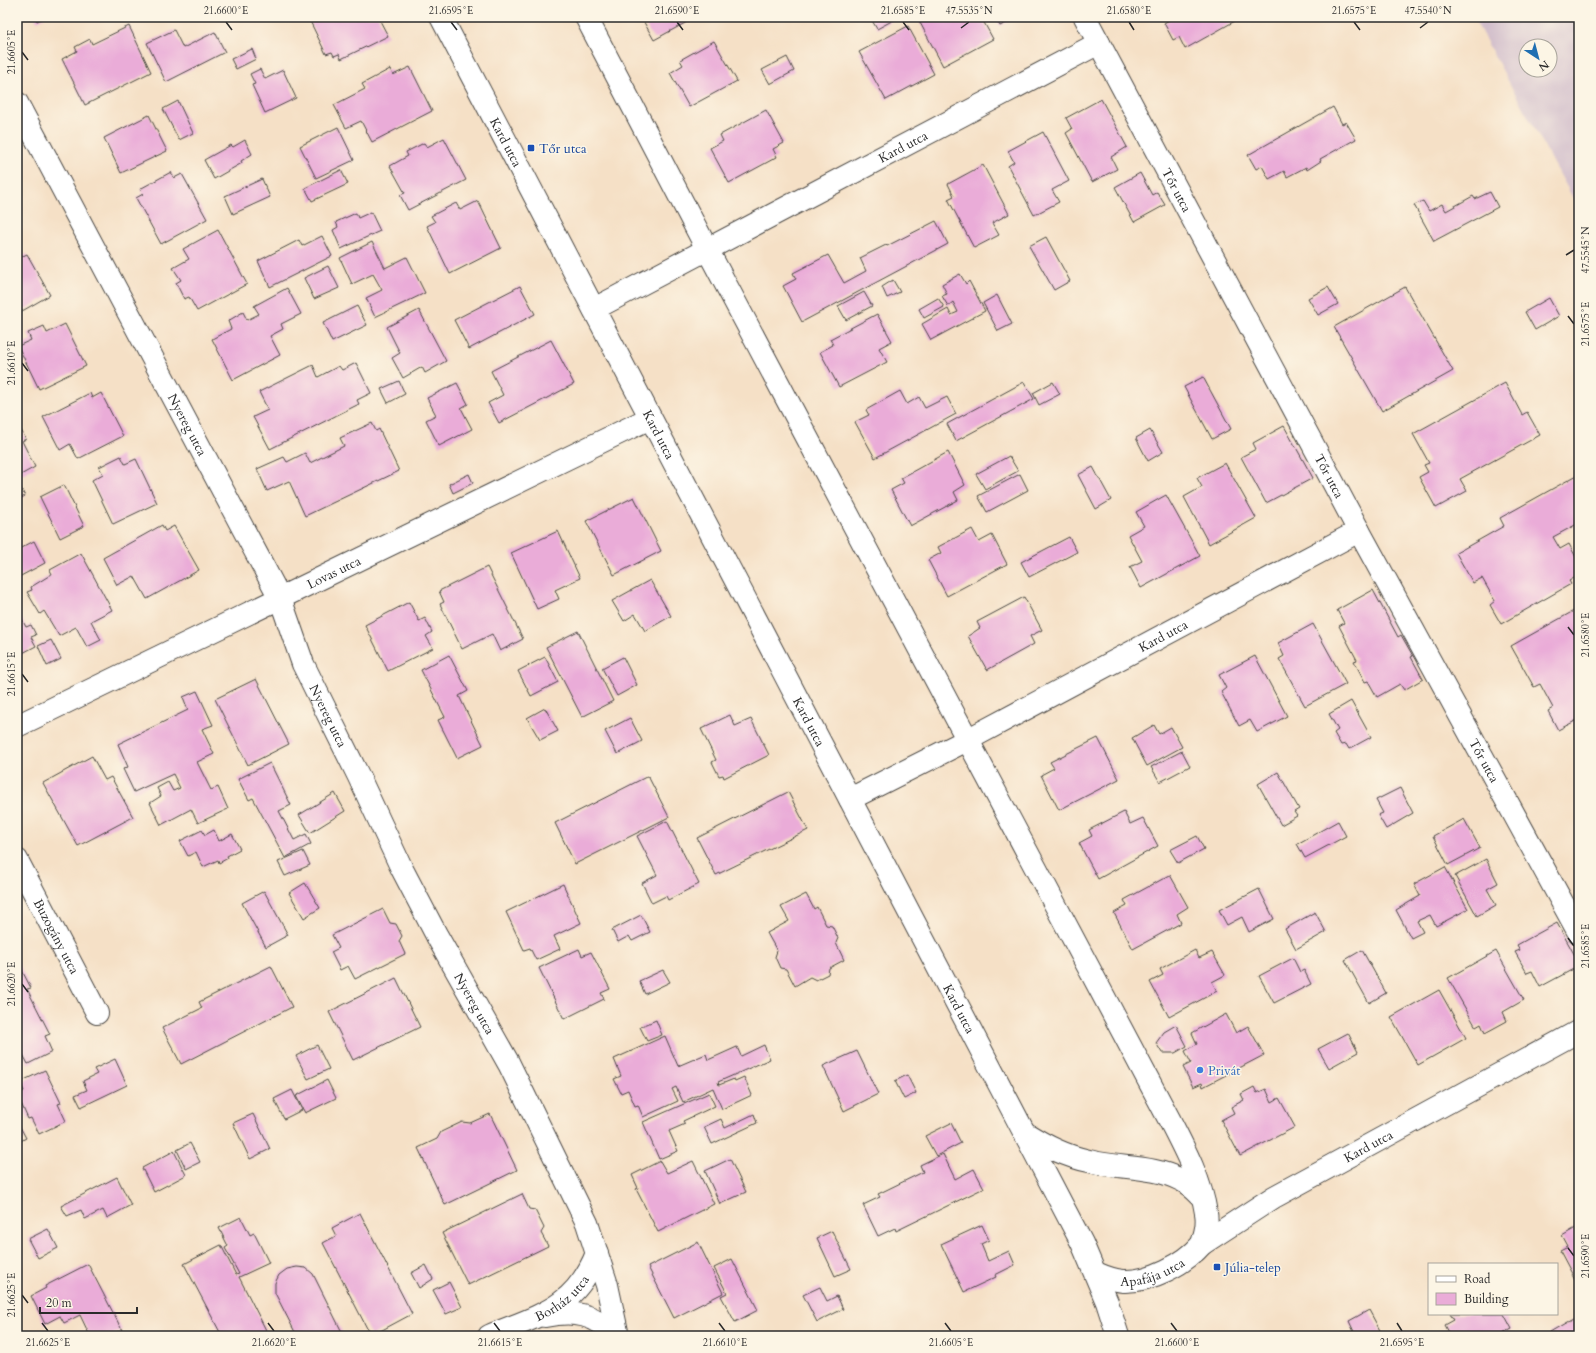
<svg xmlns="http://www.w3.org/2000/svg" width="1596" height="1353" font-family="Cardo,serif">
  <rect width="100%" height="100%" fill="#fcf5e5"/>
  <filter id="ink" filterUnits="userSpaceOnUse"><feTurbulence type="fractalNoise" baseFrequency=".025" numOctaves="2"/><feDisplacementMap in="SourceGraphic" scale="8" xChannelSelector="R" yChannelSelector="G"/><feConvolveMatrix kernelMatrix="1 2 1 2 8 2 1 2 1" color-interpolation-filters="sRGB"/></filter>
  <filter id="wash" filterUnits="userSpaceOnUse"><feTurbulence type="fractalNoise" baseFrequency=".012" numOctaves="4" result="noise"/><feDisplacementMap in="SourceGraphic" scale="16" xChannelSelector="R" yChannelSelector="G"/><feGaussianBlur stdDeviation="0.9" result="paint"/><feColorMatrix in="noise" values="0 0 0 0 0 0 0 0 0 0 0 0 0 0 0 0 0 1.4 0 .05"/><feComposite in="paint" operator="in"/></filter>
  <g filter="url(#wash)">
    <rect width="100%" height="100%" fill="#f5e0c6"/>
    <path fill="#d1bdcb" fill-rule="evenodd" d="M1473,17h106v192zM1526,46h24v24h-24z"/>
    <g id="blocks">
      <path fill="#eaacd8" d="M35,17h10l-8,4z
        M313,17h65l10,19 -47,23 -2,-5 -5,2 -2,-4 -6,2 -17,-35z
        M641,17h55l-42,23z
        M870,17h29l-22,12z
        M917,17h64l12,22 -50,27z
        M995,17h22l-17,9z
        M1167,17h75l-57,32 -6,-12 -6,3 -9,-17 5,-3z
        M129,26l22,46 -66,33 -23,-46 15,-8 -2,-4 15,-8 2,5z
        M908,26l26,48 -48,26 -27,-48z
        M174,30l9,18 32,-16 10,20 -59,30 -19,-39z
        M714,41l23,40 -48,26 -19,-34 13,-8 -3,-5z
        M252,49l4,10 -20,10 -5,-10z
        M787,57l7,14 -24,13 -8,-14z
        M410,67l22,44 -60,31 -11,-21 -15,7 -12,-23 31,-16 -3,-5 28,-15 3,6z
        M260,69l5,10 18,-9 13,28 -31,15 -13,-28 3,-1 -5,-10z
        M1101,99l26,48 -16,10 6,12 -25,13 -26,-49 6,-4 -6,-11z
        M178,101l15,32 -14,7 -16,-31z
        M1333,107l9,17 4,-2 10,17 -36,20 1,2 -14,9 -1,-3 -19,10 -3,-6 -15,8 -7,-13 -6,3 -8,-14z
        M766,110l18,33 -11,6 4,8 -48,26 -19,-35 13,-7 -3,-6z
        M149,115l18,36 -46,22 -17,-35z
        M338,127l16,33 -38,18 -16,-32z
        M1043,132l26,49 -17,9 7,12 -25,13 -26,-49 6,-4 -6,-11z
        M444,138l22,42 -58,30 -8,-15 5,-2 -15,-27 18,-10 -2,-4 18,-9 3,4z
        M245,140l7,14 -11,7 1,2 -28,16 -10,-19 27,-15 2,2z
        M983,165l26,49 -17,9 7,12 -25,13 -26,-49 6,-3 -6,-12z
        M341,170l7,14 -36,17 -7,-13z
        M171,172l3,6 8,-4 25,45 -46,25 -25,-46 7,-4 -3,-5z
        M1140,173l12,22 5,-3 8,13 -31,17 -19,-35z
        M262,179l8,18 -37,17 -8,-18z
        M1490,192l8,15 -64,34 -20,-36 9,-4 6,10 13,-7 4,7 27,-15 2,3z
        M478,201l23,47 -51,26 -23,-48 8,-4 -4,-6 25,-13 4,7z
        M371,212l9,19 -39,18 -8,-19 5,-3 -2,-5 20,-9 2,5z
        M936,221l12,23 -146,78 -19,-36 13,-7 -3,-6 35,-18 16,28 22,-12 -6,-13 26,-13 1,1z
        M218,230l29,54 -50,27 -8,-14 -5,2 -8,-16 5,-3 -8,-12 16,-9 -6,-10z
        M322,236l10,20 -62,31 -12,-26 41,-21 3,6z
        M1046,237l24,44 -16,9 -25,-44z
        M372,242l13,26 22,-11 18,36 -50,24 -9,-19 16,-8 -9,-16 -21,10 -12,-26z
        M27,254l23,41 -33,19v-55z
        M328,266l11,22 -25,11 -10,-21z
        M960,274l6,10 3,-3 16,30 -54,29 -9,-16 26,-15 3,6 7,-3 -5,-10 -5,4 -6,-10 5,-2 -5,-10z
        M893,280l7,12 -13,6 -5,-11z
        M520,286l15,28 -66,35 -15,-29z
        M1328,287l10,17 -20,11 -10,-17z
        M1405,287l48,84 -71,40 -48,-84z
        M287,288l14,26 -20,10 2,5 -13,7 10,19 -47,25 -21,-41 19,-10 -3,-8 15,-9 4,8 12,-6 -5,-8z
        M864,292l8,14 -26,14 -8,-14z
        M997,295l15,29 -14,7 -15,-28z
        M938,298l6,9 -20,11 -5,-9z
        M1549,298l10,18 -24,14 -10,-18z
        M357,306l10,19 -35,17 -9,-19z
        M419,310l27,51 -21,12 -3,-6 -19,11 -11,-20 8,-5 -13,-26z
        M877,314l15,27 -13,7 8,14 -48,25 -19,-35 13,-7 -3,-6z
        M65,324l21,42 -47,23 -21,-43 13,-6 -3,-7 16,-7 3,7z
        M551,340l23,44 -75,39 -11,-20 15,-8 -12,-24z
        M356,363l15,30 -14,7 2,4 -89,45 -17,-32 15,-7 -9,-18 54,-27 5,12 21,-11 3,4z
        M1203,377l28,52 -19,10 -28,-52z
        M399,381l6,13 -17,9 -7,-14z
        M1024,382l10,17 -78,42 -9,-17z
        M1053,382l7,12 -21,11 -6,-12z
        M457,383l11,21 -7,4 11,21 -33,17 -13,-26 10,-5 -9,-17z
        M1505,383l17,32 5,-3 13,23 -80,44 7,12 -31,17 -17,-31 9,-5 -4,-7 5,-2 -16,-29z
        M900,391l7,13 12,-7 6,11 22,-11 9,17 -81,44 -20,-36 14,-7 -3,-5z
        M90,393l2,5 9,-5 22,43 -45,23 -8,-15 -10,6 -17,-33z
        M17,423l9,16 -4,2 13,26 -18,10z
        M372,423l4,8 3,-2 20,42 -94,45 -16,-35 -22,10 -10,-22 27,-12 3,5 18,-9 5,10 34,-17 -4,-8z
        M1284,426l29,52 -47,25 -25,-46 15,-8 -3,-6z
        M1150,430l13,22 -15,9 -12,-23z
        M948,452l17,33 -11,7 4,8 -48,26 -19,-36 13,-7 -3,-5z
        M121,456l4,8 11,-5 21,44 -44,21 -21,-44 11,-6 -4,-7z
        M1009,456l9,15 -33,18 -9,-15z
        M1225,463l31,55 -47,26 -25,-47 18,-10 -5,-9z
        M1093,467l18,33 -15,9 -18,-34z
        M469,474l4,9 -20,10 -4,-9z
        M1020,474l8,16 -41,22 -9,-16z
        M1579,474v49l-26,14 7,12 9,-5 10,19v12l-10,6 2,3 -70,40 -11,-19 5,-4 -13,-23 -9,5 -17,-30 48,-27 -4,-8z
        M17,481l8,15 -8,4z
        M64,485l20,41 -24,12 -20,-41z
        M1166,495l34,61 -59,32 -11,-21 12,-6 -14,-26 16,-9 -8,-14z
        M634,497l27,54 -47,24 -28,-54z
        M162,525l3,6 9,-5 25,44 -52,29 -13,-23 -17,9 -14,-27z
        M972,529l7,13 13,-7 15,29 -60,32 -19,-36 13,-7 -3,-6z
        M558,531l22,47 -25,12 4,9 -22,10 -26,-56z
        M1069,537l8,15 -48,25 -8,-15z
        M34,541l11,22 -28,15v-28z
        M81,553l31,57 -21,11 10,19 -14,7 -11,-20 -17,9 -15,-25 -4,3 -13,-22 5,-2 -1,-3 21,-13 -2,-4z
        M487,567l36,72 -23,12 -8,-17 -30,15 -22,-45 4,-2 -5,-11z
        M650,580l21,36 -26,15 -10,-17 -11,7 -12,-20z
        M1373,590l25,47 3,-2 12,21 -2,1 12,22 -19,11 -4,-6 -23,13 -9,-16 -3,1 -11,-21 3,-1 -18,-34 5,-3 -7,-13z
        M1024,597l18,33 -12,6 4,8 -47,26 -19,-34 12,-8 -3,-6z
        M409,602l10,19 6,-3 7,14 -6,4 7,12 -45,23 -23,-46z
        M1579,608v111l-21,11 -10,-19 5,-3 -13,-24 -6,3 -23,-41z
        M17,610l9,17 5,-2 5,10 -5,2 5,9 -19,10z
        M1313,624l33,60 -41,22 -26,-47 5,-3 -6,-13z
        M578,631l35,70 -31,16 -36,-70z
        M51,640l10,19 -14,7 -9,-20z
        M449,655l19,36 -9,5 24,49 -26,13 -19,-38 7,-3 -24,-47z
        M1255,656l32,60 -30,16 -7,-12 -11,6 -18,-34 5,-4 -7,-13z
        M545,657l13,25 -27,14 -13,-25z
        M623,657l14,28 -20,11 -15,-28z
        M256,679l33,65 -41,21 -33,-66z
        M197,691l16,34 -11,4 12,25 -17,8 14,28 7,-3 10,22 -30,14 -7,-14 -30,16 -11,-22 11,-7 -4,-8 11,-6 5,9 7,-3 -7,-14 -39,18 -11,-23 5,-2 -10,-23 70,-34 -5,-13z
        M1351,701l20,36 -22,12 -3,-5 -5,1 -7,-12 4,-3 -9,-16z
        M545,708l13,23 -18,9 -13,-22z
        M730,715l5,11 16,-7 18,36 -45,23 -1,-3 -4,1 -7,-14 4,-2 -15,-31z
        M630,718l12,23 -25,13 -12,-23z
        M1154,725l5,9 12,-7 11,20 -35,19 -15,-28z
        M1098,738l21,41 -60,31 -18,-35 13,-7 -4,-6z
        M1182,751l8,15 -30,16 -9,-15z
        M92,756l13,24 6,-3 22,40 -55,29 -35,-63z
        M270,763l21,42 -12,6 15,29 12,-6 5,10 -26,14 -32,-60 -4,2 -11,-21z
        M1278,772l21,37 -5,3 3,4 -16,9 -23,-41z
        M648,776l21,41 -94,47 -20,-41z
        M1400,788l13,25 -27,16 -8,-14 5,-2 -7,-13z
        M788,792l20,38 -92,45 -19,-37z
        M335,793l10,18 -35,22 -11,-18z
        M1124,812l6,12 13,-6 15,28 -60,33 -19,-36 13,-7 -3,-6z
        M1464,819l16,29 -32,17 -15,-29z
        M667,821l32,63 -31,16 -2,-4 -14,7 -10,-20 15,-8 -20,-39z
        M1338,821l8,15 -41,22 -8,-14z
        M202,830l3,5 9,-5 5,11 13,-7 8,15 -13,7 1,2 -9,5 -1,-3 -15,7 -7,-15 -8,4 -8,-15z
        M1197,836l7,13 -26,14 -8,-13z
        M303,851l7,14 -25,11 -7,-14z
        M1486,859l12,24 -11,6 9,16 -19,11 -22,-40z
        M1445,867l23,42 -32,17 -6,-11 -13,6 6,11 -12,6 -15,-28 24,-14 -6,-12z
        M1170,875l18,32 -11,7 4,9 -48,26 -19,-36 13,-7 -3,-6z
        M305,883l15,25 -16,10 -15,-25z
        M563,884l18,39 -27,13 6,13 -24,11 -6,-12 -6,2 -18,-38z
        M1259,889l15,30 -25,13 -7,-15 -15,8 -8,-15z
        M264,891l24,44 -22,12 -24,-44z
        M806,894l8,15 3,-2 9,18 6,1 6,12 -2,5 8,17 -15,8 -1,6 -12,6 -6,-3 -15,9 -9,-17 -6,-1 -5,-11 2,-6 -10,-18 22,-12 -8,-14z
        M383,909l7,14 6,1 6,12 -3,5 6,13 -50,25 -7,-13 -8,4 -9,-18 8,-4 -7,-13z
        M1315,912l11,20 -30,17 -11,-20z
        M641,915l9,17 -18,9 -3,-5 -11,6 -6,-12z
        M1557,923l22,40v3l-39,21 -8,-16 -5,2 -12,-21 5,-2 -3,-5z
        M579,949l3,7 9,-4 19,37 -9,4 3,6 -40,20 -25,-51z
        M1195,950l4,8 13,-6 13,23 -13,7 5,9 -48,26 -19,-35 13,-7 -3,-6z
        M1362,950l24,43 -17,10 -24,-43z
        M1496,951l28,49 -21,12 4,9 -22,12 -4,-9 -5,3 -28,-49z
        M1293,958l7,14 4,-2 7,14 -37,19 -15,-27z
        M17,961l14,27 -4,1 23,45 -5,2 7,16 -24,12 -8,-15 -3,1z
        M271,966l21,41 -111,57 -19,-36 40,-20 -3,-6z
        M663,970l7,12 -25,12 -6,-13z
        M396,978l24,49 -67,33 -24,-48z
        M1439,990l27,48 -48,27 -27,-48z
        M1226,1014l10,19 12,-7 16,29 -61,32 -1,-4 -9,4 -10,-20 8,-4 -6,-12 12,-7 -5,-11z
        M656,1020l6,15 -15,6 -7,-14z
        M1176,1025l11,21 -12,7h-13l-6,-10 8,-11z
        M1348,1033l10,19 -29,16 -11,-19z
        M665,1036l13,30 28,-12 2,6 29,-13 4,9 23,-11 6,14 -52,23 1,3 15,-6 1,2 9,-4 8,18 -30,14 -9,-21 -30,14 -7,-15 -4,2 6,12 -35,16 -5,-12 -3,1 -7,-16 -7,3 -7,-14 7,-3 -7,-17z
        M317,1045l12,24 -21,10 -12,-23z
        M857,1051l21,43 -34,17 -21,-45z
        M115,1059l12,26 -46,22 -6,-12 12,-5 -4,-9 14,-7 -3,-5z
        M45,1070l16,33 -3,1 8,17 -27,13 -8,-16 -3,1 -11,-25 7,-3 -4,-9z
        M907,1075l9,18 -12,6 -9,-18z
        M327,1080l9,18 -31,15 -9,-17z
        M1254,1087l3,6 9,-4 6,13 7,-4 16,29 -55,29 -19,-36 13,-7 -3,-6 13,-7 -3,-6z
        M292,1090l10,20 -18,9 -10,-20z
        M709,1093l6,13 -32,15 2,3 -16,7 9,20 -19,8 -16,-37z
        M253,1114l17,35 -20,10 -17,-36z
        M490,1114l27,56 -72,35 -27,-57 19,-9 4,-7 21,-10 8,1z
        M754,1114l3,9 -45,21 -8,-17 17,-8 4,9z
        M18,1123l8,15 -9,5v-19z
        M951,1123l10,20 -25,13 -11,-20z
        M190,1143l10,19 -14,7 -9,-19z
        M174,1151l12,24 -32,17 -12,-24z
        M943,1154l12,25 19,-10 10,19 -88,43 -1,-3 -17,8 -15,-31 17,-8 -2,-3 45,-22 -3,-7z
        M730,1159l16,33 -26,12 -15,-33z
        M660,1161l7,12 26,-12 21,43 -56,28 -22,-43 2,-1 -6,-13z
        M117,1177l14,28 -24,13 -4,-8 -18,9 -4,-9 -14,6 -6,-10z
        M522,1194l7,15 6,1 9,18 -3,5 7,13 -80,39 -26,-52z
        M360,1213l52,101 -41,22 -48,-93 13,-7 -4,-8z
        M241,1217l9,18 4,-2 15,30 -30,14 30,59h-47l-38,-72 37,-19 15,30 3,-1 -14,-26 3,-2 -9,-18z
        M982,1225l7,15 -8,4 7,17 21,-10 6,14 -20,10 1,2 -32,15 -23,-48z
        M1579,1226v61l-19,-36 8,-4 -6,-11z
        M48,1229l10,19 -20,10 -10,-19z
        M832,1231l19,38 -16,7 -18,-38z
        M698,1242l25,51 -49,25 -26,-51z
        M732,1259l26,51 -23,12 -14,-26 6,-3 -13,-25z
        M88,1264l34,66 -12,6h-20l-10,-21 -16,8 -4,-7 -15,8 -14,-28 15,-8 -1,-2z
        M426,1265l7,14 -14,9 -8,-15z
        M297,1267l9,1 7,6 31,62h-47l-22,-43v-10l4,-8 8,-6z
        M449,1282l13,25 -16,7 -13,-24z
        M820,1287l7,14 10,-5 6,13 -26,13 -14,-27z
        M1369,1310l14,26h-27l-7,-15z
        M1450,1314h54l8,15 -13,7h-48l-6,-11 9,-5z
        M1579,1316v20h-28l-1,-3z"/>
    </g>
  </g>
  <g filter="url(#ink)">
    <use href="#blocks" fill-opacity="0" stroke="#494642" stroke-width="1"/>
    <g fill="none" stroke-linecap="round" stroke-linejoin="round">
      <g stroke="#494642" stroke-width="24">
        <g id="minor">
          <path id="s1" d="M441,17l641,1226 25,59 11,34"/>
          <path d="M586,17l121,232 462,870c15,29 32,61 37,94 2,11 -1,21 -4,31"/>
          <path id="s2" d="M1085,17l274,514 220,402"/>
          <path id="s3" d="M17,103l263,495 23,66 55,111 44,94 35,67 72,128 78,159 20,62 11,51"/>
          <path id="s4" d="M594,309l505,-266"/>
          <path id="s5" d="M17,726l633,-308"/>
          <path id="s6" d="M850,799l117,-59 392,-209"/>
          <path id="s7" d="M17,860l80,153"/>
          <path d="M1025,1133c21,13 40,23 64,28 30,8 64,4 92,19 9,4 15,11 21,17"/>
          <path id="s8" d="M1096,1273c9,4 17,7 27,8 27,1 62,-17 79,-37l72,-47 305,-166"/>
          <path d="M545,1316c30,-6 50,-2 72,20"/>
          <path id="s9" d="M489,1336c50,-21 86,-27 108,-83"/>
        </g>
      </g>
      <use href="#minor" stroke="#fff" stroke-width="22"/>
    </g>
  </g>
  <path fill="none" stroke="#2b2b2b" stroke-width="1.5" d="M226,22l6,8M451,22l6,8M677,22l6,8M903,22l6,8M1129,22l5,8M1354,22l6,8M961,28l8,-6M1420,28l8,-6M22,52l6,8M1566,255l8,-5M1568,316l6,8M22,363l6,8M1568,627l6,8M22,674l6,8M1568,938l6,8M22,984l6,8M1568,1248l6,8M22,1295l6,8M42,1323l6,8M268,1323l6,8M494,1323l6,8M719,1323l6,8M945,1323l6,8M1171,1323l6,8M1397,1323l5,8"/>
  <g fill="#1a4fb4" stroke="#fcf5e5" stroke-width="1.5">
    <rect x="527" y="144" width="8" height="8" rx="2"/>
    <rect x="1213" y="1263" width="8" height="8" rx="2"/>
  </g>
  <circle fill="#3f7fe0" stroke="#fcf5e5" stroke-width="1.5" cx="1200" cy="1070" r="4"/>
  <g text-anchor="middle" stroke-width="3" stroke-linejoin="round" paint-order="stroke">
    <g font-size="13" fill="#2b2b2b" stroke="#fcf5e5">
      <text dy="5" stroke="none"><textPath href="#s1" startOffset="141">Kard utca</textPath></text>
      <text dy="5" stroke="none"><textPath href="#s4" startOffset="349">Kard utca</textPath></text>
      <text dy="5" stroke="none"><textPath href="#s2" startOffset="196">Tőr utca</textPath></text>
      <text dy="5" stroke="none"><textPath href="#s3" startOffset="364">Nyereg utca</textPath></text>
      <text dy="5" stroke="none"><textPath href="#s1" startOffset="471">Kard utca</textPath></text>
      <text dy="5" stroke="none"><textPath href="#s2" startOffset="520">Tőr utca</textPath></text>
      <text dy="5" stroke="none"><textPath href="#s5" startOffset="352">Lovas utca</textPath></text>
      <text dy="5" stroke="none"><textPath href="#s6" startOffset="353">Kard utca</textPath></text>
      <text dy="5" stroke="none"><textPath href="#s3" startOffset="688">Nyereg utca</textPath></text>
      <text dy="5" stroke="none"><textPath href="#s1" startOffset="795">Kard utca</textPath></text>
      <text dy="5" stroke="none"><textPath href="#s2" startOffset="844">Tőr utca</textPath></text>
      <text dy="5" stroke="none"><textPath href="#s7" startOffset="86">Buzogány utca</textPath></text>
      <text dy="5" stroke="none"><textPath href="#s3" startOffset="1011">Nyereg utca</textPath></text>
      <text dy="5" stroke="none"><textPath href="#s1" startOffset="1119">Kard utca</textPath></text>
      <text dy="5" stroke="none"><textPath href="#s8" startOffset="311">Kard utca</textPath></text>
      <text dy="5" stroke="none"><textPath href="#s8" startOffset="59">Apafája utca</textPath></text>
      <text dy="5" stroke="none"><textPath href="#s9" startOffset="83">Borház utca</textPath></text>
    </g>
    <g font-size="13" fill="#164399" stroke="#fcf5e5" text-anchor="start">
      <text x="539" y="153">Tőr utca</text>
      <text x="1225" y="1272">Júlia-telep</text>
    </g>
    <g font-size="13" fill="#366cbe" stroke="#fcf5e5" text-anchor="start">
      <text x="1208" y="1075">Privát</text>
    </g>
  </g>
  <rect width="1596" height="1353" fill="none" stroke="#fcf5e5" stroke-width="44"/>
  <rect x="1428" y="1263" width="130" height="52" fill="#fcf5e5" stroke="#a8a49b"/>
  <rect x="1436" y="1276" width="20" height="6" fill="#ffffff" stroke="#a8a49b"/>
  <text x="1464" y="1283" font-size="12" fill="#2b2b2b">Road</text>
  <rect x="1436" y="1293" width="20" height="12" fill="#eaacd8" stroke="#a8a49b"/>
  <text x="1464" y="1303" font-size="12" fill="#2b2b2b">Building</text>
  <g transform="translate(1538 58) rotate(144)"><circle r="19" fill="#fcf5e5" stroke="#a8a49b"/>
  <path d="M0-3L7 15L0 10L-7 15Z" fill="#1f6fb2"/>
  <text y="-6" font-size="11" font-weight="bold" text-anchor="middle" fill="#2b2b2b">N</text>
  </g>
  <path d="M40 1307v6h97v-6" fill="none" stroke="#2b2b2b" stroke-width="2"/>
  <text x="46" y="1307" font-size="12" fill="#2b2b2b" stroke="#fcf5e5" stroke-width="3" paint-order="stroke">20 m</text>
  <rect x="22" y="22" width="1552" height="1309" fill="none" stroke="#2b2b2b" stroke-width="1.5"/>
  <g font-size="10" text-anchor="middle" fill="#2b2b2b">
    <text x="226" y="14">21.6600°E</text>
    <text x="451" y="14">21.6595°E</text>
    <text x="677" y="14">21.6590°E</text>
    <text x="903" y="14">21.6585°E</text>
    <text x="969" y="14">47.5535°N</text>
    <text x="1129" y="14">21.6580°E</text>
    <text x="1354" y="14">21.6575°E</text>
    <text x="1428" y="14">47.5540°N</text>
    <text transform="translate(11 52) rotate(-90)" y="4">21.6605°E</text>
    <text transform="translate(1585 250) rotate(-90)" y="4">47.5545°N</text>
    <text transform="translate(1585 324) rotate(-90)" y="4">21.6575°E</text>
    <text transform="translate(11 363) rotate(-90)" y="4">21.6610°E</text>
    <text transform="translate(1585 635) rotate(-90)" y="4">21.6580°E</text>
    <text transform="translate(11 674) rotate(-90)" y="4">21.6615°E</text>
    <text transform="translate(1585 946) rotate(-90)" y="4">21.6585°E</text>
    <text transform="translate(11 984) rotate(-90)" y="4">21.6620°E</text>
    <text transform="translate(1585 1256) rotate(-90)" y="4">21.6590°E</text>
    <text transform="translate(11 1295) rotate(-90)" y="4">21.6625°E</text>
    <text x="48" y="1346">21.6625°E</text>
    <text x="274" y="1346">21.6620°E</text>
    <text x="500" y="1346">21.6615°E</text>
    <text x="725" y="1346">21.6610°E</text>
    <text x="951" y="1346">21.6605°E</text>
    <text x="1177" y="1346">21.6600°E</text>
    <text x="1402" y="1346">21.6595°E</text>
  </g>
</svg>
